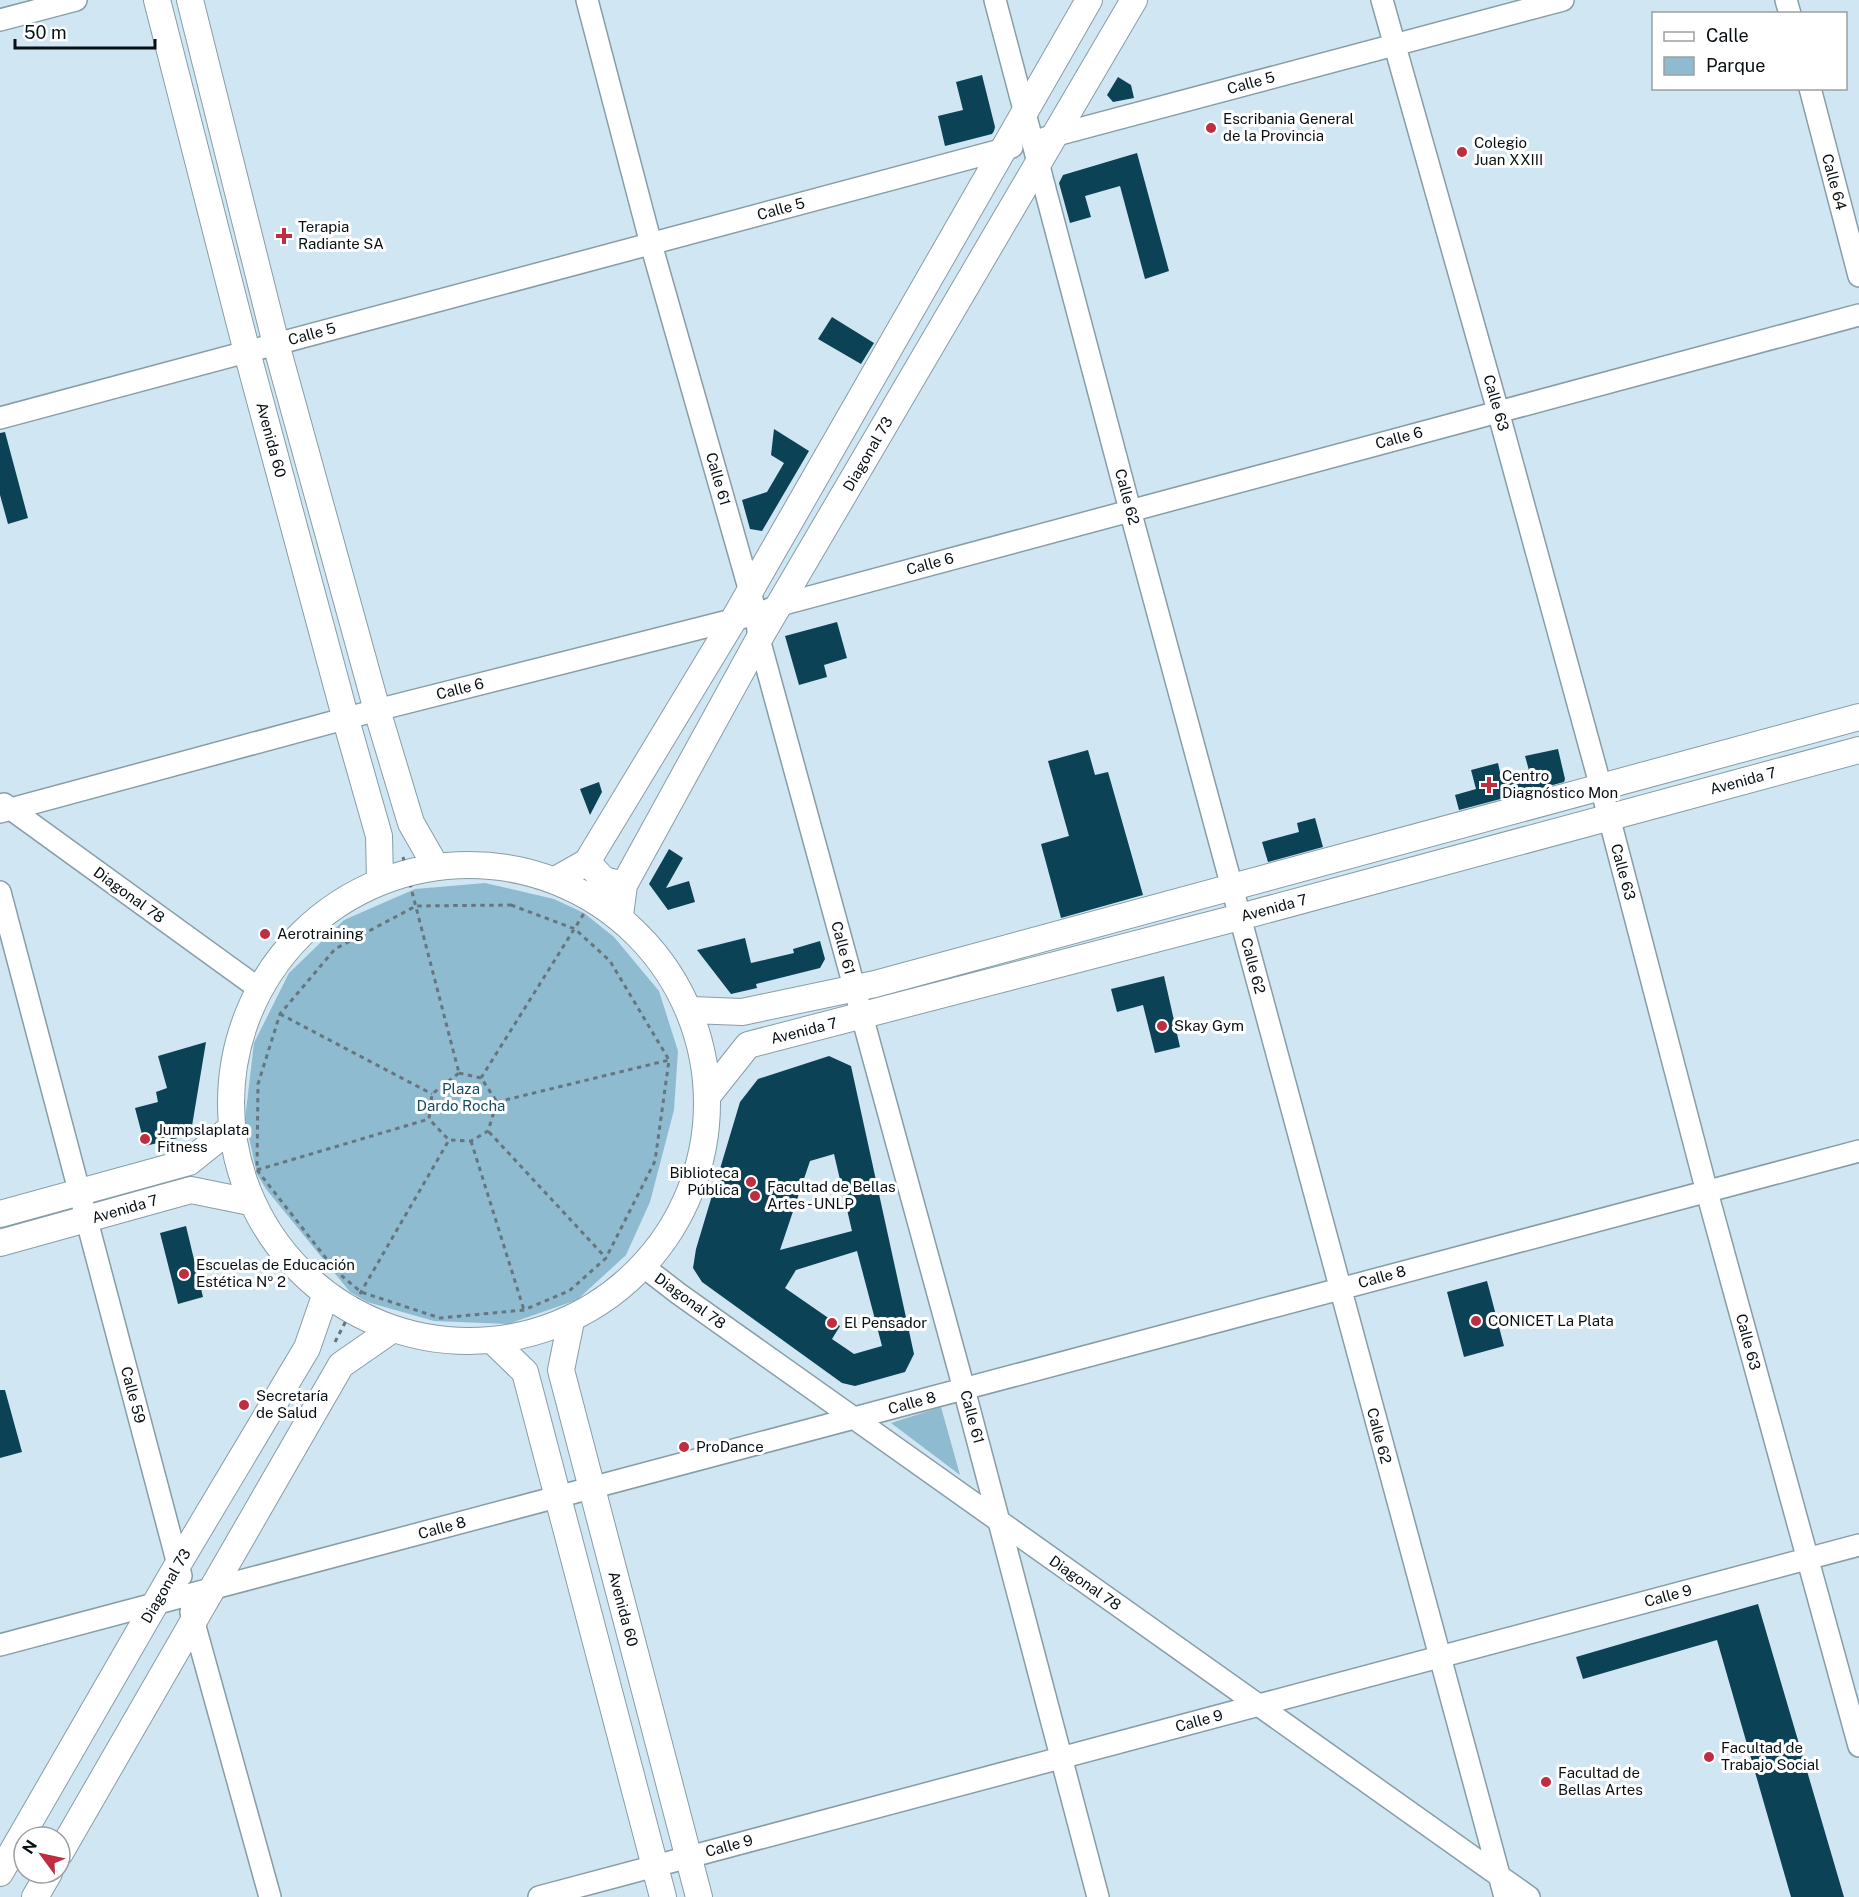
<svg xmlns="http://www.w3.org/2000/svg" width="1859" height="1897" font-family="'Public Sans',sans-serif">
  <rect width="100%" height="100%" fill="#d0e6f2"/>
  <path fill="#8fbbd1" d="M485,883l69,16 30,14 30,24 45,54 19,60 -4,59 -24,92 -24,53 -49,45 -69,24 -74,-3 -67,-19 -17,-10 -84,-103 -9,-15 -12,-55 9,-76 35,-70 55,-53 71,-31z
    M941,1407l19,68 -69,-52z"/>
  <path fill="#0c4256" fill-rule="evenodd" d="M982,75l13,52 -1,4 -2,3 -47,12 -7,-30 25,-6 -7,-28z
    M1118,77l13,8 3,13 -21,4 -6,-7z
    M1137,153l32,118 -24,8 -25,-93 -35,10 6,21 -21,6 -11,-40 4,-8z
    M832,317l42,26 -13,21 -43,-25z
    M774,429l35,22 -47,80 -12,-2 -8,-29 25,-8 17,-29 -13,-8z
    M5,432l23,86 -20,6 -8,-29v-62z
    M837,622l10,36 -23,7 3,12 -28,8 -14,-49z
    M1558,749l7,30 -1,3 -105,28 -4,-15 21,-6 -5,-19 27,-7 4,18 28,-7 -5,-18z
    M1088,750l7,25 13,-3 35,123 -82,23 -20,-74 28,-8 -21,-75z
    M599,782l3,10 -12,23 -10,-26z
    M1315,818l8,29 -55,15 -6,-20 37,-10 -2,-9z
    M669,849l14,9 -17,30 23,-7 6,21 -27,8 -19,-26z
    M745,938l6,25 43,-10 -1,-4 27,-8 5,18 -5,9 -64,16 1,4 -26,6 -34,-44z
    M1164,976l16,71 -25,6 -12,-48 -26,7 -6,-23z
    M206,1042l-14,84 -6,10 -41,10 -10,-38 23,-6 -2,-10 11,-4 -9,-32z
    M829,1056l22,10 63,288 -9,18 -50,14 -13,-3 -140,-101 -9,-14 3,-19 44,-147 18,-23zM834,1154l18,77 -72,19 30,-89zM857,1251l25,95 -28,8 -22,-15 8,-13 -55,-38 11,-18z
    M186,1226l17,71 -25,7 -18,-71z
    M1487,1281l17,65 -40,11 -17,-65z
    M0,1390h5l17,62 -22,6z
    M1758,1604l86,293h-53l-74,-257 -134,39 -7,-22z"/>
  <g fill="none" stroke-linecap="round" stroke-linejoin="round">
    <g stroke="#879da7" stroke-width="24">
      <path id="minor" d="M587,0l64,244 105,369 3,26 205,750 134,508
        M995,0l135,510 375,1387
        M1382,0l116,411 111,406 98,375 152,554
        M1786,0l4,14
        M0,20l76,-20
        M1810,88l49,188
        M1045,138l518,-138
        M0,418l1012,-271
        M4,804l254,184
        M0,812l377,-102 383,-97 20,-8 1079,-290
        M0,892l181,684
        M644,1267l35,27 850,603
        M191,1612l79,285
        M0,1645l1859,-494
        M539,1897l1320,-352"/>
    </g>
    <g stroke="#879da7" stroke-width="28">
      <path id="major" d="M157,0l90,352 99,368 33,116 1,44
        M190,0l86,344 101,366 34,113 24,42
        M587,862l17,18 20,5
        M231 1103a238 238 0 1 1 476 0a238 238 0 1 1-476 0Z
        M557,879l30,-17 147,-243 355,-619
        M620,915l4,-30 135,-246 375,-639
        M691,1010l51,2 133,-28 984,-267
        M709,1094l39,-49 492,-128 619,-167
        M0,1214l189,-52 41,-33
        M0,1243l191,-53 59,12
        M571,1321l-10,49 138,527
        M494,1342l31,30 138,525
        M60,1853l281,-488 49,-34
        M0,1873l177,-307 130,-218 18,-52
        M35,1897l14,-24"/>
    </g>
    <path stroke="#67767e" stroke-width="3" stroke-dasharray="4.5 4.5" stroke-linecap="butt" d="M403,857l56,216
      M511,905l64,24 35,32 59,99 -14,101 -49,97 -37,33 -45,19 -84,8 -79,-26 -25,-21 -79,-101 1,-86 22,-70 55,-65 81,-43z
      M280,1014l152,80
      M459,1073l22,5 16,24 -9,29 -17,10 -22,-1 -20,-21 3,-25z
      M481,1078l112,-179
      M497,1102l172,-42
      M489,1132l117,126
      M471,1141l53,169
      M257,1170l172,-51
      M335,1342l26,-50 88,-152"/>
    <use href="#minor" stroke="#fff" stroke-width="21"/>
    <use href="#major" stroke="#fff" stroke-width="26"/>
  </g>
  <g fill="#bf2e40" stroke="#fff" stroke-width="2">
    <circle cx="1211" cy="128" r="6"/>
    <circle cx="1462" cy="152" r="6"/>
    <path d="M281 227h6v6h6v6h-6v6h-6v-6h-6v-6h6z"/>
    <path d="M1486 776h6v6h6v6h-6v6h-6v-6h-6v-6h6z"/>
    <circle cx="265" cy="934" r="6"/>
    <circle cx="1162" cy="1026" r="6"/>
    <circle cx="145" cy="1139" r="6"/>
    <circle cx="751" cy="1182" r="6"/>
    <circle cx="755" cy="1196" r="6"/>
    <circle cx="184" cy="1274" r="6"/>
    <circle cx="1476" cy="1321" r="6"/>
    <circle cx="832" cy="1323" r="6"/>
    <circle cx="244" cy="1405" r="6"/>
    <circle cx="684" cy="1447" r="6"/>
    <circle cx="1709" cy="1757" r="6"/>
    <circle cx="1546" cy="1782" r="6"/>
  </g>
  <g text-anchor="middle" stroke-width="6" stroke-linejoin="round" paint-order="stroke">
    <g font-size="15" fill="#081014" stroke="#fff">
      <text transform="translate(1251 83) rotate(-15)" y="5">Calle 5</text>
      <text transform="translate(1834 182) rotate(75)" y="5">Calle 64</text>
      <text transform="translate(781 209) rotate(-15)" y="5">Calle 5</text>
      <text transform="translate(312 334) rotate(-15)" y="5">Calle 5</text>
      <text transform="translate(1496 403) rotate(74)" y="5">Calle 63</text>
      <text transform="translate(1399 438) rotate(-15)" y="5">Calle 6</text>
      <text transform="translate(271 440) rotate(75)" y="5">Avenida 60</text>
      <text transform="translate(868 454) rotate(-60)" y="5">Diagonal 73</text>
      <text transform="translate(718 479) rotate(74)" y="5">Calle 61</text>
      <text transform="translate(1127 497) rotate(75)" y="5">Calle 62</text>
      <text transform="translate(930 564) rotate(-15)" y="5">Calle 6</text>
      <text transform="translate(460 689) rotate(-14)" y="5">Calle 6</text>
      <text transform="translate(1743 781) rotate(-15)" y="5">Avenida 7</text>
      <text transform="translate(1623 872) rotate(75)" y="5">Calle 63</text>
      <text transform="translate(129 895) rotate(36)" y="5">Diagonal 78</text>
      <text transform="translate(1274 908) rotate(-15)" y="5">Avenida 7</text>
      <text transform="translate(843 948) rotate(75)" y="5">Calle 61</text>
      <text transform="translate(1253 966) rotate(75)" y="5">Calle 62</text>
      <text transform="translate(804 1031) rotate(-14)" y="5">Avenida 7</text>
      <text transform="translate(125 1209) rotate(-16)" y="5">Avenida 7</text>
      <text transform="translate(1382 1277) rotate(-15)" y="5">Calle 8</text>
      <text transform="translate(690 1301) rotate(36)" y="5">Diagonal 78</text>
      <text transform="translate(1748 1342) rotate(75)" y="5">Calle 63</text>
      <text transform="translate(133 1395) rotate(75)" y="5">Calle 59</text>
      <text transform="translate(912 1403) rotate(-15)" y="5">Calle 8</text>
      <text transform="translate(972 1417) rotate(75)" y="5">Calle 61</text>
      <text transform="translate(1379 1436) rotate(75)" y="5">Calle 62</text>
      <text transform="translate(442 1528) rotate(-15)" y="5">Calle 8</text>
      <text transform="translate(1085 1583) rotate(35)" y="5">Diagonal 78</text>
      <text transform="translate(166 1586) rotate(-60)" y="5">Diagonal 73</text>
      <text transform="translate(1668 1596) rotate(-15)" y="5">Calle 9</text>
      <text transform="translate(623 1609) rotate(75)" y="5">Avenida 60</text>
      <text transform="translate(1199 1721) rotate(-15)" y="5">Calle 9</text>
      <text transform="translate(729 1846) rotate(-15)" y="5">Calle 9</text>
    </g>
    <g font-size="15" fill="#081014" stroke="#fff" text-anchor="start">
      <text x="1223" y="124">Escribania General<tspan x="1223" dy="17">de la Provincia</tspan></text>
      <text x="1474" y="148">Colegio<tspan x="1474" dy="17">Juan XXIII</tspan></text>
      <text x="298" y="232">Terapia<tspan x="298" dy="17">Radiante SA</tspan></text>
      <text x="1502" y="781">Centro<tspan x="1502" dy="17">Diagnóstico Mon</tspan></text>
      <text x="277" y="939">Aerotraining</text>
      <text x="1174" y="1031">Skay Gym</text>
      <text x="157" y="1135">Jumpslaplata<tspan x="157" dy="17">Fitness</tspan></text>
      <text x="739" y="1178" text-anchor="end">Biblioteca<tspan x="739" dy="17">Pública</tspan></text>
      <text x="767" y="1192">Facultad de Bellas<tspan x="767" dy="17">Artes - UNLP</tspan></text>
      <text x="196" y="1270">Escuelas de Educación<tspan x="196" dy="17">Estética Nº 2</tspan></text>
      <text x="1488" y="1326">CONICET La Plata</text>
      <text x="844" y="1328">El Pensador</text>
      <text x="256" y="1401">Secretaría<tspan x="256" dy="17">de Salud</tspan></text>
      <text x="696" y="1452">ProDance</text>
      <text x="1721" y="1753">Facultad de<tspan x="1721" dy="17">Trabajo Social</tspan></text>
      <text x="1558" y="1778">Facultad de<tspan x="1558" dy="17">Bellas Artes</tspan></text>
    </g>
    <g font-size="15" fill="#174c62" stroke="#fff">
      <text x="461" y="1094">Plaza<tspan x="461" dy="17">Dardo Rocha</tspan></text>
    </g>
  </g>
  <rect x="1652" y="12" width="195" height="78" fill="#ffffff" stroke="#9c9fa1" stroke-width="1.5"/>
  <rect x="1664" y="32" width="30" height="9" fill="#ffffff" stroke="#9c9fa1" stroke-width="1.5"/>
  <text x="1706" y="42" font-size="18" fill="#081014">Calle</text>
  <rect x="1664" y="57" width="30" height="18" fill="#8fbbd1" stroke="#9c9fa1" stroke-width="1.5"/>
  <text x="1706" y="72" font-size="18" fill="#081014">Parque</text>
  <g transform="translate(42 1855) rotate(303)"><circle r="28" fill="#ffffff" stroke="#9c9fa1" stroke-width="1.5"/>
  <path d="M0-4.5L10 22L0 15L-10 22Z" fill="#bf2e40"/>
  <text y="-9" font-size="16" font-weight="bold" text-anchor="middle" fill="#081014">N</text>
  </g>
  <path d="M15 39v9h140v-9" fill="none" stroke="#081014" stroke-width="3"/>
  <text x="24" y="39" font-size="18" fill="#081014" stroke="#ffffff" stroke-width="4.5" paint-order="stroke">50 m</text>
</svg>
